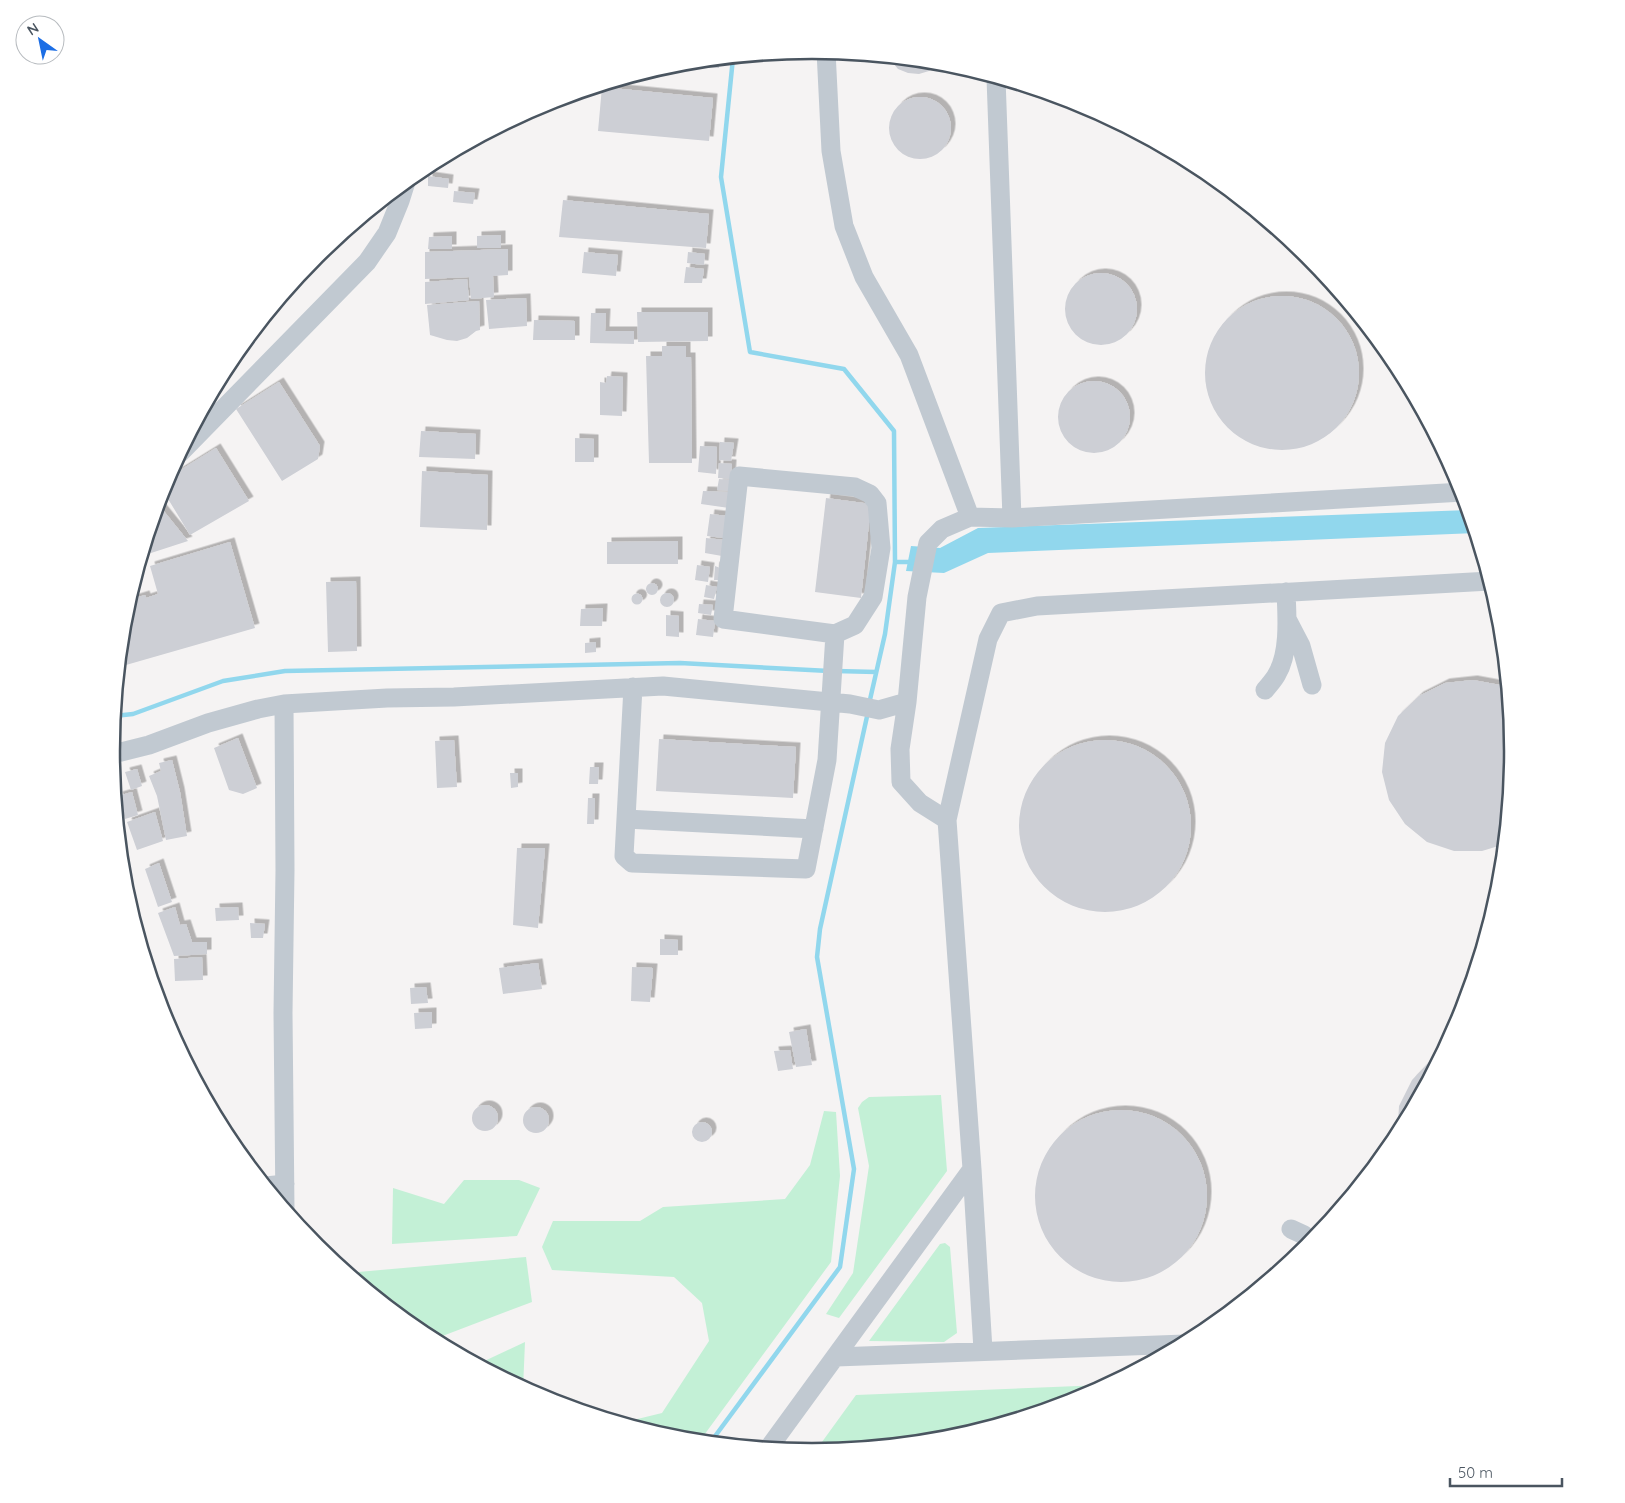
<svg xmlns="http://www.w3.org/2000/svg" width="1625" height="1503" font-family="Quicksand,sans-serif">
  <defs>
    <filter id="shadow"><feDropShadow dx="4.5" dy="-4.5" stdDeviation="0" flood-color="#0004"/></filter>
  </defs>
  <rect width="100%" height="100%" fill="#f5f3f3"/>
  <path fill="#c3f0d6" d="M941,1095l6,76 -108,147 -13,-4 27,-41 16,-107 -11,-58 4,-6 7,-5z
    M824,1111l12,1 4,64 -9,86 -132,180 -24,-3 -54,-16 41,-10 47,-72 -7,-38 -28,-26 -122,-7 -10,-23 11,-26h87l23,-14 122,-8 25,-34z
    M464,1180h55l21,8 -23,48 -125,8 1,-56 51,16z
    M945,1243l5,4 7,86 -13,9 -75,-1 71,-97z
    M526,1257l6,45 -100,38 -9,-5 -76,-62z
    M525,1342l-2,47 -45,-25z
    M1103,1385l1,2 -23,13 -132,40 -135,13 42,-58z"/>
  <path fill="#91d7ed" d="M1469,510l7,23 -488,20 -44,20 -38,-2 5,-25 29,2 38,-20z"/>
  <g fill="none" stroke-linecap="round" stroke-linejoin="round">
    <path stroke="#91d7ed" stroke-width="4.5" d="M733,58l-12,119 29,175 94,17 50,62 1,131 -10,72 -16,70
      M895,562h19
      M836,671l40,1
      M114,716l19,-2 90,-33 62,-10 395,-8 149,8
      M710,1443l130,-176 14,-98 -37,-212 3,-28 48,-217"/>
  </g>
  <path fill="#cdcfd5" filter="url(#shadow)" d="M888,57l28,3 23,2 -10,9 -10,3 -11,-1 -10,-4z
    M719,59v9l-48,-1v-2l5,-2z
    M602,87l111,11 -4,43 -111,-10z
    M889 128a31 31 0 1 1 62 0a31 31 0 1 1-62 0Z
    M428,176l21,3 -1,9 -20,-2z
    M454,191l21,2 -2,11 -20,-2z
    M563,200l146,14 -3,34 -147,-11z
    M501,235v13h-24v-12z
    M452,236v13h-24l1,-12z
    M508,249v26l-15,1 1,21 -23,2 -2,-22 -44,2v-27z
    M584,252l34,3 -2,21 -34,-3z
    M688,252l17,2 -1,11 -17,-2z
    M686,267l18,2 -2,14h-18z
    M1065 309a36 36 0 1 1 72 0a36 36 0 1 1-72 0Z
    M467,279l2,21 -44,4v-22z
    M1205 373a77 77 0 1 1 154 0a77 77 0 1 1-154 0Z
    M526,298l1,28 -38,3 -3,-29z
    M479,301l1,29 -4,1 -9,7 -10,3 -10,-1 -17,-5 -3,-30z
    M637,312h71v29l-70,1z
    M591,313h15l-1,18h29v13l-44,-1z
    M534,320l41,1v19h-42z
    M662,346h24v11h5l1,106h-43l-3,-107h16z
    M607,376l16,1 -1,39 -22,-1v-33l6,1z
    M1058 417a36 36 0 1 1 72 0a36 36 0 1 1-72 0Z
    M279,382l41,64 -2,13 -36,22 -46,-72z
    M421,431l55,3 -1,25 -56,-2z
    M575,438l19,1v23h-19z
    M720,442l14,1 -3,18 -12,-1z
    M700,446l17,1 -1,27 -18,-2z
    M216,448l33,53 -59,34 -28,-46 3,-6 1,-4z
    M719,463l13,1 -1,15 -13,-1z
    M422,471l66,4 -1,55 -67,-3z
    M719,479l13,1 -2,11 -13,-1z
    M703,491l28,1 -2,16 -28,-4z
    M826,498l45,6 -10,94 -46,-6z
    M158,504l30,37 -37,12 -6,-6z
    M710,514l18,2 -4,22 -17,-2z
    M706,538l19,2 -3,16 -17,-3z
    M678,541v23h-71v-22z
    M230,542l25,86 -136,39 6,-53 5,-18 2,3 13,-4 1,3 12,-4 -8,-28z
    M697,565l13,2 -2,15 -13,-2z
    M715,566l8,3 -2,11h-7z
    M356,581l1,70 -29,1 -2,-70z
    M646 589a6 6 0 1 1 12 0a6 6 0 1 1-12 0Z
    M706,585l11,2 -3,12 -10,-2z
    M660 600a7 7 0 1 1 14 0a7 7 0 1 1-14 0Z
    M631.5 599a5.5 5.5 0 1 1 11 0a5.5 5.5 0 1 1-11 0Z
    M699,604l14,1 -2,10 -13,-2z
    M603,608l-1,18h-22l1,-17z
    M666,615l13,1v21l-13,-1z
    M698,619l17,2 -2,16 -17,-2z
    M596,642v10l-11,1v-10z
    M1473,680l27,5 8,5 6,62 -9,92 -23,7h-28l-27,-9 -22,-18 -16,-24 -7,-28 3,-29 13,-27 21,-20 26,-13z
    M238,738l19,50 -14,6 -14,-4 -15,-42z
    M659,739l137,8 -3,51 -137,-7z
    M454,740l3,47 -20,1 -2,-47z
    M1019 826a86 86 0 1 1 172 0a86 86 0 1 1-172 0Z
    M172,760l8,32 7,44 -21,4 -9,-44 -8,-20 12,-5 -2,-8z
    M590,767h9l-1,17h-9z
    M137,769l5,17 -11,4 -6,-18z
    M510,773h8v14l-7,1z
    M132,792l6,23 -13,4 -7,-23z
    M588,798h7l-1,26h-7z
    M155,812l8,29 -26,9 -10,-28z
    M517,848h28l-7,80 -25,-3z
    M159,863l13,39 -14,5 -13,-38z
    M175,907l5,18 6,-1 6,18h15v12l-33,2 -16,-43z
    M238,907l1,13 -23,1 -1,-13z
    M250,923l15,1 -2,14h-12z
    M660,939l18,1v15h-18z
    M202,957l1,23 -28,1 -1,-22z
    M538,963l4,26 -39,5 -4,-26z
    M632,967l21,1 -3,34 -19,-1z
    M426,987l2,16 -17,1 -1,-16z
    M432,1012v16l-17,1 -1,-16z
    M806,1029l6,36 -16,2 -7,-35z
    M790,1050l3,19 -15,2 -4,-20z
    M1442,1055l-45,84 2,-33 13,-26 20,-21z
    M472 1118a13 13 0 1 1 26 0a13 13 0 1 1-26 0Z
    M523 1120a13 13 0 1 1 26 0a13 13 0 1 1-26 0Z
    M1035 1196a86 86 0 1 1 172 0a86 86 0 1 1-172 0Z
    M692 1132a10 10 0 1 1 20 0a10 10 0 1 1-20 0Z"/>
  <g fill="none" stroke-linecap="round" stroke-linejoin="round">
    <path stroke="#c1c9d1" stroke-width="19" d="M826,51l5,100 13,75 20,51 45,78 61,162
      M996,78l16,440
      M180,453l187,-191 20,-29 13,-32 6,-19
      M739,476l116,11 15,7 7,9 4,45 -8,49 -18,28 -20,9 -112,-15z
      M1288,621l13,25 11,39
      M633,687l-9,169 8,7 174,6 21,-109 8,-126
      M1265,690c4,-5 9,-10 12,-16 13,-22 10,-58 9,-82
      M284,704l1,166 -2,143 2,197
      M111,753l10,-1 28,-7 59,-22 50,-14 26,-5 103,-6 67,-1 209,-11 187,18 29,6 28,-8
      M626,819l188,10
      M947,820l-27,-17 -19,-21 -1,-33 7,-47 10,-105 11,-54 14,-14 28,-12 42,1 451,-26
      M266,1186l19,-2
      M1291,1229l13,6 7,9
      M983,1350l-11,-181 -25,-349 41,-181 13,-26 36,-7 453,-25
      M836,1357l349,-13
      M768,1449l204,-280"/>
  </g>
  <path d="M0 0H1625V1503H0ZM120 751a692 692 0 1 1 1384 0a692 692 0 1 1-1384 0Z" fill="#fff" fill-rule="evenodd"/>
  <path fill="none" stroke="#4a5560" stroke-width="2.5" d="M120 751a692 692 0 1 1 1384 0a692 692 0 1 1-1384 0Z"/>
  <g transform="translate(40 40) rotate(327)"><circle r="24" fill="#ffffff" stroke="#b7bbbf"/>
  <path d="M0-4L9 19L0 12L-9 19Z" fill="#1c6ee5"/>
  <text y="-8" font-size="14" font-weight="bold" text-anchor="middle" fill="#4a5560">N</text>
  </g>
  <path d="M1450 1478v8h112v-8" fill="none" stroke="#4a5560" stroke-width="2.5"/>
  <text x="1458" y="1478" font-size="15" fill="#4a5560" stroke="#ffffff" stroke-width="4" paint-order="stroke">50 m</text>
</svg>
